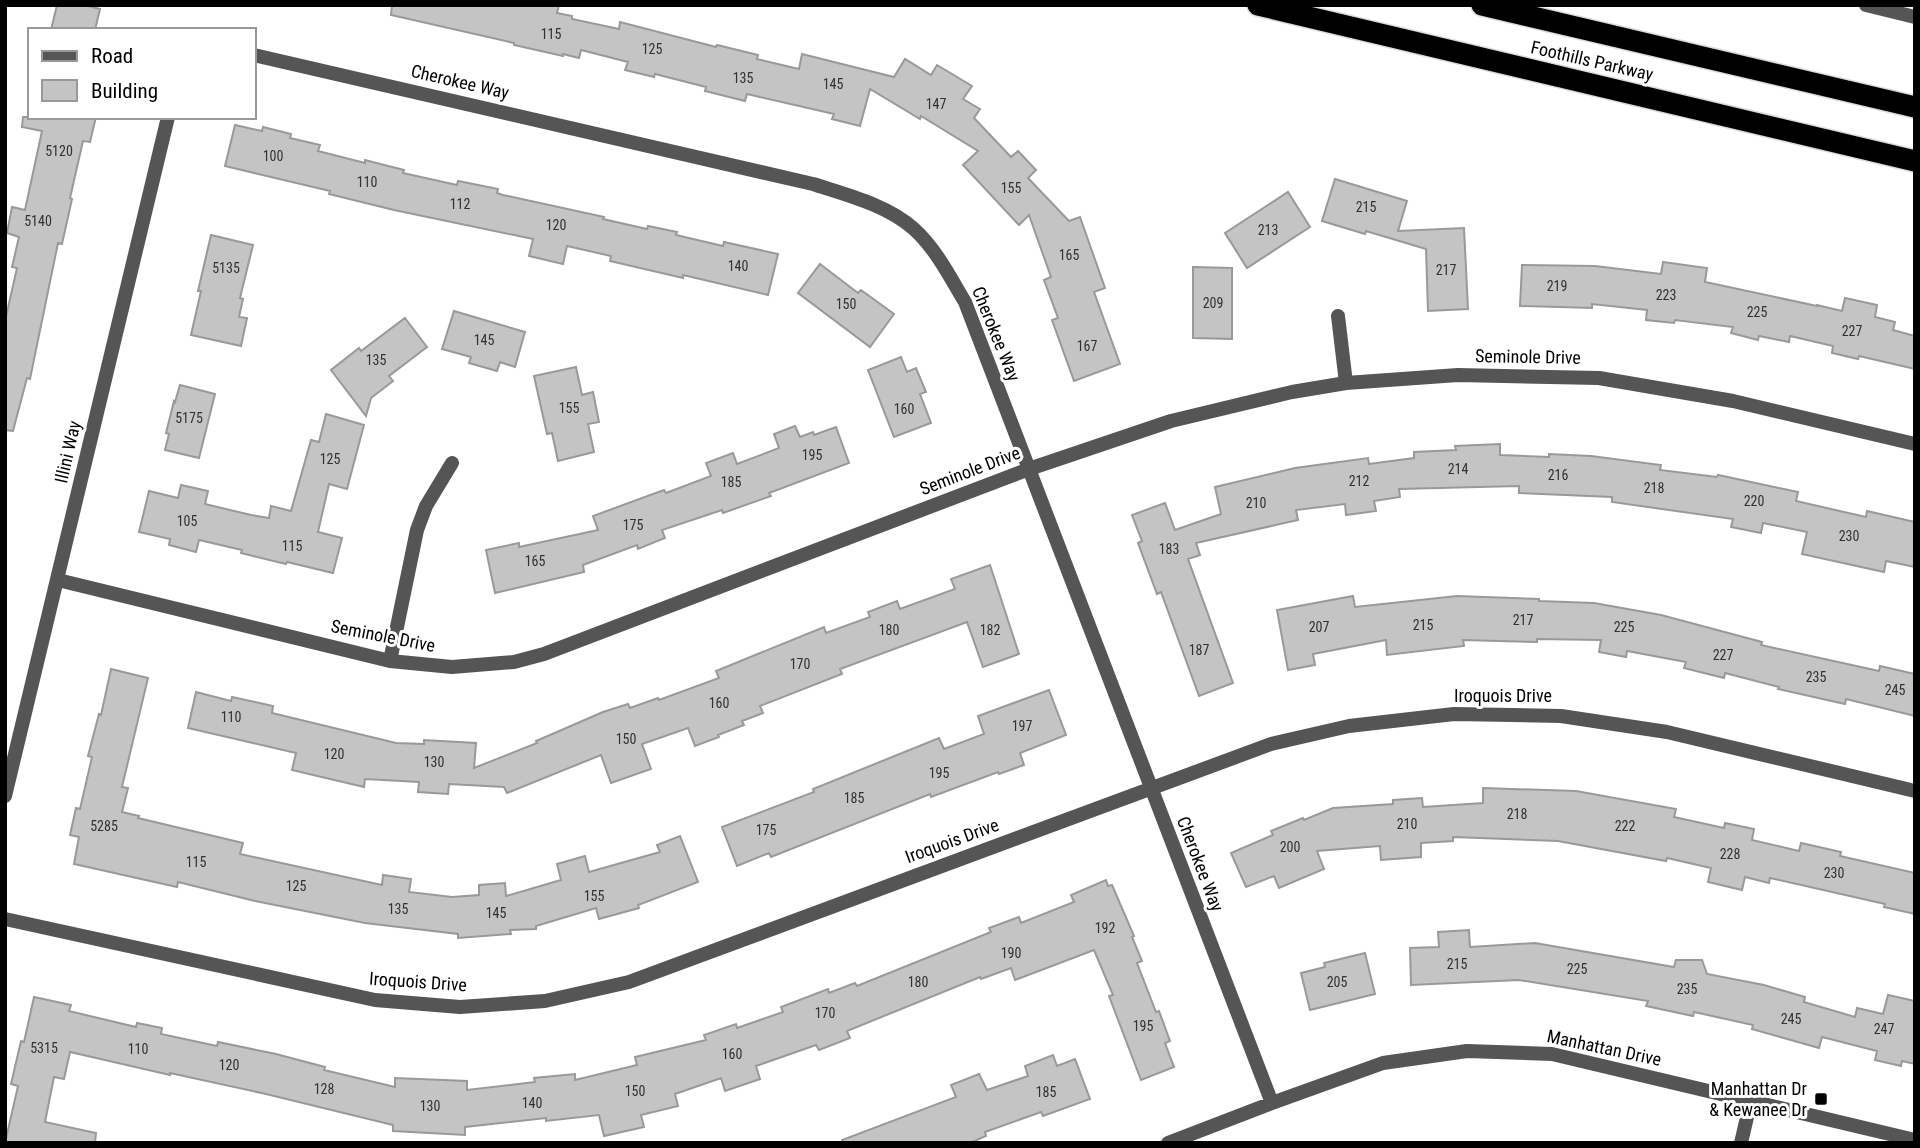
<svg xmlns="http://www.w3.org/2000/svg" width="1920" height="1148" font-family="'Roboto Condensed',sans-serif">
  <rect width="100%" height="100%" fill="#fff"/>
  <path fill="#c4c4c4" stroke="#999" stroke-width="2" d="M57,5h27l16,4 -5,21h-44z
    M392,5h167l-2,8 15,3v3l47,10 1,-7 96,25 1,-2 41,10 -1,4 42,10 3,-15 92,23 11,-18 26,16 6,-10 35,21 -9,13 17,10 -6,9 37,39 7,-6 18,19 -8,8 41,43 11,-4 25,71 -11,4 26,72 -46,17 -22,-61 6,-2 -14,-38 7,-3 -22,-62 -10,10 -56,-60 15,-14 -57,-35 -1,3 -50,-30 -10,37 -28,-7 2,-5 -87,-20 -2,7 -40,-10 1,-4 -51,-13 -1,3 -29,-7 3,-8 -47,-12 -2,8 -16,-4v2l-49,-11v-2l-123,-28z
    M23,117h73l-6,25 -7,-1 -13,57 2,1 -10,45 -4,-1 -28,136 -3,-1 -14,53 -8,-1v-109l12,-53 -5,-1 7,-30 -12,-4 5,-26 13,3 17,-79 -20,-4z
    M235,125l27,6 1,-4 28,7 -1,4 30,7 -2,6 47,12v-3l39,10 -1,3 54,12 1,-4 40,8 -1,4 6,2 101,22 -1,2 44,10 1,-3 29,6 -1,3 47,11 1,-4 54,12 -10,41 -85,-20v3l-73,-17 1,-5 -44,-10 -4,18 -34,-8 4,-17 -139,-29 -65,-16 1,-3 -105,-25z
    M1335,179l72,22 -9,30 66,-3 4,81 -40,2 -2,-62 -60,-18 -1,3 -43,-13z
    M1288,192l22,35 -63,41 -22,-35z
    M211,235l42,10 -13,53 3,1 -4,18 8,1 -6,28 -50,-11 10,-44h-3z
    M1663,262l44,6 -2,14 5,1 107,23v-1l25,6 3,-13 32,7 -2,12 20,5 -2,8 22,6v33l-56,-13 -1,3 -26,-6 1,-7 -43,-10 -1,6 -30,-6 -1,4 -27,-7 2,-6 -58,-7 -1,3 -28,-3 1,-10 -55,-6v4l-72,-2 2,-41 73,1 66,8z
    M820,264l38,29 3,-3 33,24 -24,33 -72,-54z
    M1193,267l39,1v71l-39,-1z
    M454,311l71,21 -10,35 -15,-5 -3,9 -28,-8 2,-6 -29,-8z
    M405,318l22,29 -38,29 4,5 -22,17 -5,18 -35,-46 28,-22 2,3z
    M901,357l6,15 9,-4 10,24 -6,2 11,29 -37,14 -26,-67z
    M576,367l6,28 11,-3 6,30 -11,2 6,28 -36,9 -6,-28 -5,1 -13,-58z
    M180,385l35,9 -16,64 -34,-8 4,-16 -3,-1 8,-32 1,1z
    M326,414l38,11 -17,64 -18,-5 -11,48 24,6 -9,35 -46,-11 -1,2 -45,-11 1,-3 -43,-10 -3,12 -27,-7 1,-6 -31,-7 10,-41 29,7 3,-13 27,6 -3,13 46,11 18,3 2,-12 20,5 20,-71 8,2z
    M795,426l5,11 13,-5 1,3 22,-8 13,36 -80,30 2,3 -48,17 -1,-3 -60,20 3,8 -27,11 -1,-4 -54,20 1,7 -89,21 -9,-43 33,-7v4l79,-17 -5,-14 71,-26 2,3 45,-17 -5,-13 27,-10 4,11 42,-16 -5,-14z
    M1500,444v11l49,2v-3l42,2 70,9 -1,5 57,7 1,-2 80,17 -2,9 70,16 1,-6 48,11v45l-29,-6 -2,11 -82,-18 5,-22 -44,-9 -2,10 -30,-6 2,-8 -121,-17v-5l-93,-4v-7l-120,3 1,8 -26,4 2,10 -30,4 -1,-11 -49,6 2,10 -102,23 4,12 -12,4 45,124 -34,13 -38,-104 -4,2 -19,-51 4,-2 -10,-26 33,-12 10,27 46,-16 -6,-27 80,-19 73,-10 1,6 45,-6v-6l42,-2 -1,-4z
    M990,565l29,89 -36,13 -16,-45 -127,47 2,5 -82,32 3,7 -21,8 2,4 -26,10 1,2 -24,9 -7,-18 -46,16 9,25 -40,14 -10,-28 -94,38 -3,-6 -55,-3 -1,10 -30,-2 1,-10 -54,-3 -1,8 -72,-17 4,-17 -108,-25 8,-36 35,9 1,-4 41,9 -1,7 124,30 28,1v-4l52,3 -2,25 63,-25 -1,-2 67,-29 25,-8 2,4 28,-10 1,2 60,-22 -3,-7 108,-44 2,6 44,-16 -2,-5 29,-11 3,8 55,-20 -4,-10z
    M1353,596l2,11 102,-11 82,3v2l55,2 67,12 101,27 -1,3 118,26 1,-5 35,8v42l-69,-17 -1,5 -67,-15 1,-2 -54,-14 -1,5 -40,-10 2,-6 -59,-11 -1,6 -27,-5 2,-12 -64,-1v3l-74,-2 1,6 -77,9 -1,-15 -73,14 2,11 -27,5 -11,-60z
    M111,669l37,9 -26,109 6,1 -6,24 17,4 -1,2 105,25 -3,11 142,31 1,-10 28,4 -2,13 43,5 27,-2v-10l26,-2 1,13 55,-16 -4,-16 28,-8 4,16 71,-20 -3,-7 23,-9 18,46 -60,23 1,3 -40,11 -3,-11 -60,18v3l-26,1 1,4 -53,4v-4l-93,-11 -110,-22 -77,-19 -1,5 -103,-23 5,-27 -9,-2 6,-27 4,1 12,-52 -4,-1 11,-42 2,1z
    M1049,690l17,45 -46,18 4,12 -25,9 -1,-2 -67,25 -1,-3 -159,63 -2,-4 -32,13 -15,-39 92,-35 -1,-3 126,-51 5,11 40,-15 -6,-18z
    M1483,788l93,3 100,18 -2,8 50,11 1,-5 29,6 -2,11 47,11 2,-8 40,9 -1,4 75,17v41l-31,-7 1,-3 -115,-26 -1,5 -24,-6 -3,13 -34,-8 3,-14 -44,-10 -1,3 -108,-20 -105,-4v4l-32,2v14l-40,3 -1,-14 -63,5 7,18 -45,19 -5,-12 -28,11 -15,-34 42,-18 -2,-4 32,-13 1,2 29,-12 60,-4v-4l29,-2 1,9 60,-4z
    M1106,880l2,6 4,-1 22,51 -2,1 10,24 -5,2 19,49 3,-1 11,30 -5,2 9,24 -33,13 -32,-84 4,-1 -19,-45 -79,30 -4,-12 -30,11 -1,-2 -133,54 3,7 -31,12 -3,-5 -60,21 4,13 -35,12 -4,-13 -46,16 3,12 -37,9 3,12 -40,9 -5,-21 -53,6v-3l-81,9v8l-72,-4v-6l-127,-31 -96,-21v2l-100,-23 -6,27 -10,-2 -9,45 51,11 -1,10h-90l13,-57 -7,-2 10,-43 3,1 10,-45 37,8 -2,6 67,16 1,-4 25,5 -1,6 56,12 1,-4 58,12 49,13 -1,3 71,17v-9l72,3v9l68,-8 -1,-4 41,-4v6l62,-15 -2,-8 71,-17 -2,-5 32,-11 1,4 46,-16 -2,-5 47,-18 1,4 26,-10 2,3 134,-54 -2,-4 30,-11 2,6 53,-21 -3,-7z
    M1469,930l1,17 65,-4 139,24 2,-7h26l5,14 57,11 41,12 -1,5 51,15 2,-9 26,6 5,-19 27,6v63l-13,-3 -1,5 -26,-6 2,-9 -55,-14 -3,11 -67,-19 1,-4 -59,-13 -1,4 -47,-10 2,-5 -129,-21 -108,5 -1,-37 29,-1 -1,-15z
    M1365,953l10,41 -65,16 -9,-37 24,-6 -1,-4z
    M1053,1055l4,11 18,-7 15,40 -47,17 -2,-4 -56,20 1,4 -16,7h-127l-1,-3 114,-43 -5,-12 28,-11 8,16 41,-14 -3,-10z"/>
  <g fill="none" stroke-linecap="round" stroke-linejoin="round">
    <g stroke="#dbdbdb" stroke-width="24">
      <path id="highway" d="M1258,5l657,156
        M1482,5l433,102"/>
    </g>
    <path stroke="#555" stroke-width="14" d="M1866,5l49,12
      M254,55l559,129c34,11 74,21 101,45 22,20 36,48 51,73l307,801
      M1338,316l8,67
      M58,580l332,81 62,6 62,-5 30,-8 485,-185 142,-48 121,-29 54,-9 112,-8 141,3 134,23 182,43
      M390,661l27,-131 9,-24 26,-43
      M5,796l163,-679
      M5,919l370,81 85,7 85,-6 84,-19 642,-238 78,-18 105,-12 107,2 106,16 248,59
      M1168,1143l104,-40 111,-40 84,-12 85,3 363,86
      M1741,1143l10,-43"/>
    <use href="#highway" stroke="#000" stroke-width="21"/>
  </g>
  <rect fill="#000" stroke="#fff" stroke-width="2.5" x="1814" y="1092" width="14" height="14" rx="3.5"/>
  <g text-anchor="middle" stroke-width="6" stroke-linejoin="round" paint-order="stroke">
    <g font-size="14" fill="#313131">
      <text x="551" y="39">115</text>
      <text x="652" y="54">125</text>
      <text x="743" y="83">135</text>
      <text x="833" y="89">145</text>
      <text x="936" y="109">147</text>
      <text x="59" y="156">5120</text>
      <text x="273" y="161">100</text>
      <text x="367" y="187">110</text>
      <text x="1011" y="193">155</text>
      <text x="460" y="209">112</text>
      <text x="1366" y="212">215</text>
      <text x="38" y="226">5140</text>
      <text x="556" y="230">120</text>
      <text x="1268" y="235">213</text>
      <text x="1069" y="260">165</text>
      <text x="738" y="271">140</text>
      <text x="226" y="273">5135</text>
      <text x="1446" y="275">217</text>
      <text x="1557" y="291">219</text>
      <text x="1666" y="300">223</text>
      <text x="1213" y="308">209</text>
      <text x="846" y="309">150</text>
      <text x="1757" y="317">225</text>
      <text x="1852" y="336">227</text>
      <text x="484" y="345">145</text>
      <text x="1087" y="351">167</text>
      <text x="376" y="365">135</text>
      <text x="569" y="413">155</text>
      <text x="904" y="414">160</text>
      <text x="189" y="423">5175</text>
      <text x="812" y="460">195</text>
      <text x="330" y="464">125</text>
      <text x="1458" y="474">214</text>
      <text x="1558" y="480">216</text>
      <text x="1359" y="486">212</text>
      <text x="731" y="487">185</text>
      <text x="1654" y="493">218</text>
      <text x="1754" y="506">220</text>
      <text x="1256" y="508">210</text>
      <text x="187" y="526">105</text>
      <text x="633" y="530">175</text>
      <text x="1849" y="541">230</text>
      <text x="292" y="551">115</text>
      <text x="1169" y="554">183</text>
      <text x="535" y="566">165</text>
      <text x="1523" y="625">217</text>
      <text x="1423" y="630">215</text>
      <text x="1319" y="632">207</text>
      <text x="1624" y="632">225</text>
      <text x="889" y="635">180</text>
      <text x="990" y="635">182</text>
      <text x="1199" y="655">187</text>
      <text x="1723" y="660">227</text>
      <text x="800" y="669">170</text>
      <text x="1816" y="682">235</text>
      <text x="1895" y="695">245</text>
      <text x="719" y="708">160</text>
      <text x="231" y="722">110</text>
      <text x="1022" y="731">197</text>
      <text x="626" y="744">150</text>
      <text x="334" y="759">120</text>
      <text x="434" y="767">130</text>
      <text x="939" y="778">195</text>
      <text x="854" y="803">185</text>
      <text x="1517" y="819">218</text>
      <text x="1407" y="829">210</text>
      <text x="104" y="831">5285</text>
      <text x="1625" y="831">222</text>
      <text x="766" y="835">175</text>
      <text x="1290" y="852">200</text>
      <text x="1730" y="859">228</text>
      <text x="196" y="867">115</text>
      <text x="1834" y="878">230</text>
      <text x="296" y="891">125</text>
      <text x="594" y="901">155</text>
      <text x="398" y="914">135</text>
      <text x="496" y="918">145</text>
      <text x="1105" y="933">192</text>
      <text x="1011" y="958">190</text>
      <text x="1457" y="969">215</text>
      <text x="1577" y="974">225</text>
      <text x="918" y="987">180</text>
      <text x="1337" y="987">205</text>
      <text x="1687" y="994">235</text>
      <text x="825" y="1018">170</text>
      <text x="1791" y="1024">245</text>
      <text x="1143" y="1031">195</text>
      <text x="1884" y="1034">247</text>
      <text x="44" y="1053">5315</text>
      <text x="138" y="1054">110</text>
      <text x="732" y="1059">160</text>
      <text x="229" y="1070">120</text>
      <text x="324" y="1094">128</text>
      <text x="635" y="1096">150</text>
      <text x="1046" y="1097">185</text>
      <text x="532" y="1108">140</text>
      <text x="430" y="1111">130</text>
    </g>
    <g font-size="18" fill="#000" stroke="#fff">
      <text transform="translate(1592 61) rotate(13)" y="6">Foothills Parkway</text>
      <text transform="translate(460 82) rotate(13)" y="6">Cherokee Way</text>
      <text transform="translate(996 334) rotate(68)" y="6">Cherokee Way</text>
      <text transform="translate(1528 357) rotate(1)" y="6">Seminole Drive</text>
      <text transform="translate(68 452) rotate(-77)" y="6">Illini Way</text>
      <text transform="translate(970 471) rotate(-21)" y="6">Seminole Drive</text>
      <text transform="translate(383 636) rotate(11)" y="6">Seminole Drive</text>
      <text x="1503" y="702">Iroquois Drive</text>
      <text transform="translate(952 841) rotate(-20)" y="6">Iroquois Drive</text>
      <text transform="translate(1200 864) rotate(69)" y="6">Cherokee Way</text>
      <text transform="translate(418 982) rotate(4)" y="6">Iroquois Drive</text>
      <text transform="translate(1604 1048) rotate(12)" y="6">Manhattan Drive</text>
    </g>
    <g font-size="18" fill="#000" stroke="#fff" text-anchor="end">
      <text x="1807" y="1095">Manhattan Dr<tspan x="1807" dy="21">&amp; Kewanee Dr</tspan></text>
    </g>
  </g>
  <rect width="1920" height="1148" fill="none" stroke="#000000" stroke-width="14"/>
  <rect x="28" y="28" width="228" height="91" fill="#ffffff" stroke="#999999" stroke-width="2"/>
  <rect x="42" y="51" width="35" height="10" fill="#555555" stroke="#999999" stroke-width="2"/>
  <text x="91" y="63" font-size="21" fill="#000000">Road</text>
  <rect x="42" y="80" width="35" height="21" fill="#c4c4c4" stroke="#999999" stroke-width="2"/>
  <text x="91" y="98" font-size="21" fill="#000000">Building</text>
</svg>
